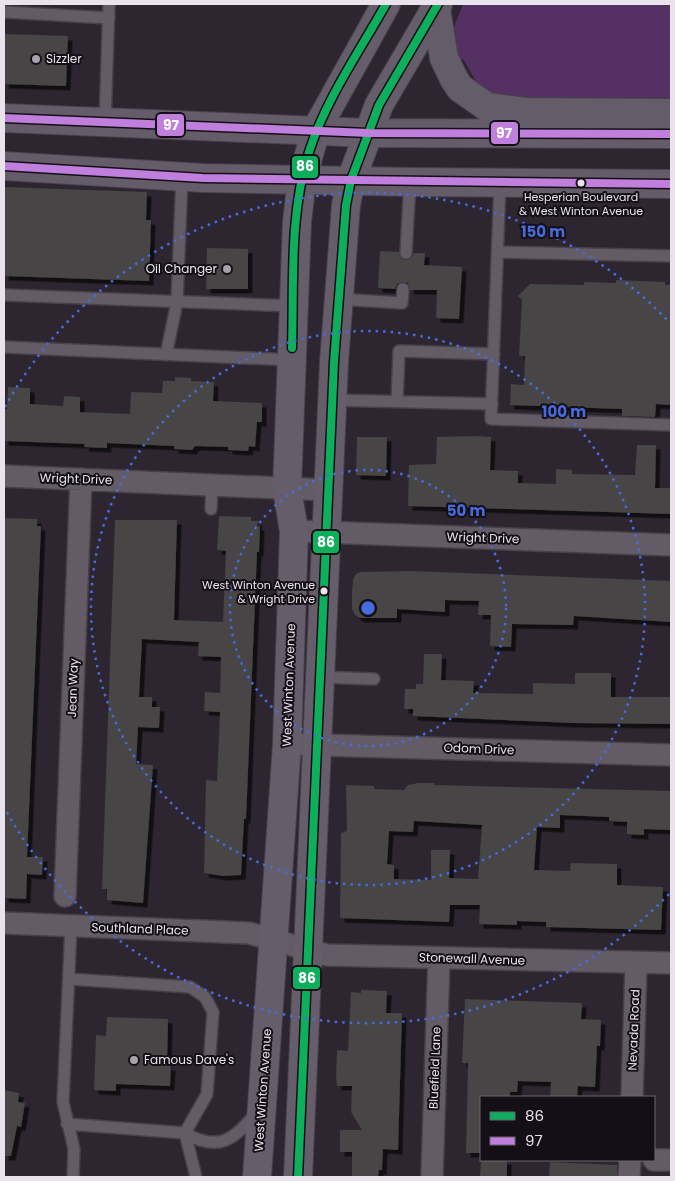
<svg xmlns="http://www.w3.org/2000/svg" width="675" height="1181" font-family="Poppins,sans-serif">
  <defs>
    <filter id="shadow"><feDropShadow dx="4.5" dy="4.5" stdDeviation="0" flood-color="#0009"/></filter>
  </defs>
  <rect width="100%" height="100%" fill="#2d2630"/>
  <path fill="#553063" d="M463,4h208v101l-146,-3 -28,-6 -20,-13 -14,-24 -8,2 -3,-29z"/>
  <path fill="#464445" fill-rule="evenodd" filter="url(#shadow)" d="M4,34l64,2 -2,50 -62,-2z
    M4,187l143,5 -1,28h5l-2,61 -145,-5z
    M207,248l41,1v40h-42z
    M380,251l19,1 3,7 4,1 6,-3 2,-4h11l-1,12 38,2 -3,52 -23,-1 1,-28h-27l-2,-7 -5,-1 -6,2 -2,5 -17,-1z
    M616,280l49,2v3h6v120l-15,-1 -1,13 -33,-1v-7l-112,-4 1,-21 13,1 1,-29h-6l3,-56 -4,-4 12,-12 54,1v-3l32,1z
    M175,377l16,1v3l23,1 -1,19 49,2v19h-5l-2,25 -6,-1 -1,5 -20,-1v-3l-33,-1 -3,4 -18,-1v-3l-67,-3v5l-23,-1 1,-3 -81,-3v-32h3l1,-22 22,1v16l33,2 1,-10 16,1v15l50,2 1,-22 31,1 1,-12h12z
    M477,436l14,1 -1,33 28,1v12l38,1v-15l16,1v4l63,1 2,-30h19l-1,43h16v26l-263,-8 1,-41 27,-1 1,-27z
    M357,437h30l-1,39 -30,-1z
    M219,516l32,1v4h7l-1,5h3l-1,26h-2l-11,267h-2l-3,56 -18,1 -19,-3 2,-93 11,1 3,-69 -16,-1 1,-19 15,1 1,-36 -23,-1 1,-14 -57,-3 -3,58h13v10h8l-1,21 -21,-1 -2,37 17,1 -10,138 -36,-3v-11h-5l13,-369h62l-3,100 49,2 3,-71 -9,-1z
    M4,518l33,1v7h4l-14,331h16l-1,18 -15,-1 -1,25 -22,-1z
    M411,571l260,10v41l-97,-6 -1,9 -61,-1 -1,23 -21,-1 1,-31h-13l1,-14 -34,-1v12l-48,-3v9h-37l-5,-3 -3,-6v-17l1,-12 3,-6 5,-2z
    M424,654h18l-1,26 33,1 -1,12 60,1v-11l42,1v-11h36v24h60v27l-98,-1 -160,-7v-7h-9l1,-20h11v-5h7z
    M418,783h16v2l237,6v39l-27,-1v6l-17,-1v-12l-18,-1v-4l-49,-2v13l-23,-1 -3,43 36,1 1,-8 46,1v21l46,2 -2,43 -115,-3v-5l-29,-1v4l-38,-1 1,-19h-30l-1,17 -109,-4 1,-85 6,-2 -1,-46 28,1v3l30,1 4,-5zM414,821l68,4 -4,54 -29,-1 1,-28h-19v30l-37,-1v-14l-7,-1 2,-33 24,1z
    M361,990l26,1 -1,22h16l-4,137 -15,-1 -1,21h-3l-1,7h-26v-25h-12v-22h22l-11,-18 1,-26h-15l-1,-10 1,-26 11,1 3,-59 10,1z
    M465,999l117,4 -1,16 20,1 -1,26h-3l-2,41 -17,-1 -1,11h-27l1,-15 -33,-1 -1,11h-7v5h-29v56h-15l2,-90h-6z
    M107,1017l61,2 -1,47h4l-1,20 -54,-2v7l-22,-1 2,-55 10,1z
    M4,1090l15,3 -1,9 7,1 -4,24 -4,-1 -6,30h-7z
    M481,1160h26v17h-27z
    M550,1162l67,3v12h-68z"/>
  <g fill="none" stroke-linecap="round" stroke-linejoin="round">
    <g stroke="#47414a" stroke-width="14">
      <path id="service" d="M4,12l105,6
        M105,122l4,-118
        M500,183l-9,236 180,6
        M499,252l172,4
        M406,253l4,-71
        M4,295l290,11
        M338,299l64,4 1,-14
        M4,347l288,13
        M166,355l11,-53 5,-126
        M332,400l160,4
        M397,402l2,-51 95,3
        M211,509l1,-25
        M320,677l54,2
        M71,926l-8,176 11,47 -1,28
        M67,1124l118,9 22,-39 6,-82 -8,-15 -15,-10 -121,-8
        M185,1133c34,20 50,6 72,-21
        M185,1133l11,44"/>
    </g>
    <g stroke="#47414a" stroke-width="24">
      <path id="minor" d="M4,476l323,14
        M294,531l377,14
        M287,744l384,11
        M65,896l16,-417
        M4,923l245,10 78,22 344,8
        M632,1097l4,-133
        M654,1160h17
        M432,1177l7,-219
        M629,1177l1,-17"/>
    </g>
    <g stroke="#47414a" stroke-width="30">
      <path id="secondary" d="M257,1177l30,-433 7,-213 -7,-42 10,-267 5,-43 14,-49 70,-126
        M298,1177l36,-815 12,-157 5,-25 28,-75 59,-101"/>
    </g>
    <g stroke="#47414a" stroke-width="30">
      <path id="primary" d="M436,9l8,49 10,21 6,9 27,19 39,5 145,1
        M4,118l364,15 303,1
        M4,166l199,12 207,4 261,2"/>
    </g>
    <use href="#service" stroke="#635c66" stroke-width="11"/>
    <use href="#minor" stroke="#635c66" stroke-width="21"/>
    <use href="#secondary" stroke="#665d6a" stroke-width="28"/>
    <use href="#primary" stroke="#645c69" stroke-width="28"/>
    <g stroke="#140f16" stroke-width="11">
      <path id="bus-1" d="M292,348c2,-65 -3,-134 17,-196 17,-53 50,-100 77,-148
        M298,1177l36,-815 12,-157 5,-25 28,-75 59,-101"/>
    </g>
    <g stroke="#140f16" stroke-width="11">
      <path id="bus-2" d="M4,118l364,15 303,1
        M4,166l199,12 468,6"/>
    </g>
    <use href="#bus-1" stroke="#0daf5c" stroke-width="8"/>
    <use href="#bus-2" stroke="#c07fdc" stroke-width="8"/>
  </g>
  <g fill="none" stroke="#466cdc" stroke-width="2.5" stroke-dasharray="2.5 5">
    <circle cx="368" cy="608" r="138"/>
    <circle cx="368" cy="608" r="277"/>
    <path d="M669 894A415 415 0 0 1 5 809M5 407A415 415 0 0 1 669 322"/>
  </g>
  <g fill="#a8a1ab" stroke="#140f16" stroke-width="2">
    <circle cx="36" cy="59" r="5"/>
    <circle cx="227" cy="269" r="5"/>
    <circle cx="134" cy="1060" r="5"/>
  </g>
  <g fill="#eae3ed" stroke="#140f16" stroke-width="2">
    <circle cx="581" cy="183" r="4.5"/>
    <circle cx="324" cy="591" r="4.5"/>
  </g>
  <g text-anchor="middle" stroke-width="4" stroke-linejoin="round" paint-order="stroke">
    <g font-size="11" fill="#eae3ed" stroke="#140f16">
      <text x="581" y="201">Hesperian Boulevard<tspan x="581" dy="14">&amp; West Winton Avenue</tspan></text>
      <text x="315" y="589" text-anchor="end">West Winton Avenue<tspan x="315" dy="14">&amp; Wright Drive</tspan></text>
    </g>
    <g font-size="12" fill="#eae3ed" stroke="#140f16" text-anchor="start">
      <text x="46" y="63">Sizzler</text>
      <text x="217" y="273" text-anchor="end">Oil Changer</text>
      <text x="144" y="1064">Famous Dave's</text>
    </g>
    <g font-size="12" fill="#eae3ed" stroke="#140f16">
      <text transform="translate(76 479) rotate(2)" y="4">Wright Drive</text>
      <text transform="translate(483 538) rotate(2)" y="4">Wright Drive</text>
      <text transform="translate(289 685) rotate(-88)" y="4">West Winton Avenue</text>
      <text transform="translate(73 688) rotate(-88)" y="4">Jean Way</text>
      <text transform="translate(479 749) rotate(2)" y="4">Odom Drive</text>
      <text transform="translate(140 929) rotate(2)" y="4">Southland Place</text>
      <text transform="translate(472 959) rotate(2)" y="4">Stonewall Avenue</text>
      <text transform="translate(634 1030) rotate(-88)" y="4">Nevada Road</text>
      <text transform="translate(435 1068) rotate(-88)" y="4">Bluefield Lane</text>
      <text transform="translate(263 1090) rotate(-86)" y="4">West Winton Avenue</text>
    </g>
  </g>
  <circle cx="368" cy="608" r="8" fill="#466cdc" stroke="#140f16" stroke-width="2.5"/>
  <g font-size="15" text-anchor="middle" font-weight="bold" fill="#466cdc" stroke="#140f16" stroke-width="4" stroke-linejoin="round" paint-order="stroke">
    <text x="543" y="237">150 m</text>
    <text x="564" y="417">100 m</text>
    <text x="466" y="516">50 m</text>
  </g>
  <g stroke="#140f16" stroke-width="2">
    <rect x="156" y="113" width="29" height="24" rx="5" fill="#c07fdc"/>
    <rect x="490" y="121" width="29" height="24" rx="5" fill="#c07fdc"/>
    <rect x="291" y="155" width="28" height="24" rx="5" fill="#0daf5c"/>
    <rect x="312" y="530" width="28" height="24" rx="5" fill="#0daf5c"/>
    <rect x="292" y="966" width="29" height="24" rx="5" fill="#0daf5c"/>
  </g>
  <g font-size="14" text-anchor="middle" font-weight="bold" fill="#fff">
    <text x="171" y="130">97</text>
    <text x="504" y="138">97</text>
    <text x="305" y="171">86</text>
    <text x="326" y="547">86</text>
    <text x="307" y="983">86</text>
  </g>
  <rect width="675" height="1181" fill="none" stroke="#eae3ed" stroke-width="10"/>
  <rect x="480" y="1096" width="175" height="65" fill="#140f16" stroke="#6a646c"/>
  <rect x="490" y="1112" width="25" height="8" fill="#0daf5c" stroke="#6a646c"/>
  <text x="525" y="1121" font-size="15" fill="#eae3ed">86</text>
  <rect x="490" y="1137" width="25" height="8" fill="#c07fdc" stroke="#6a646c"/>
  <text x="525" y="1146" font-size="15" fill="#eae3ed">97</text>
</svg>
